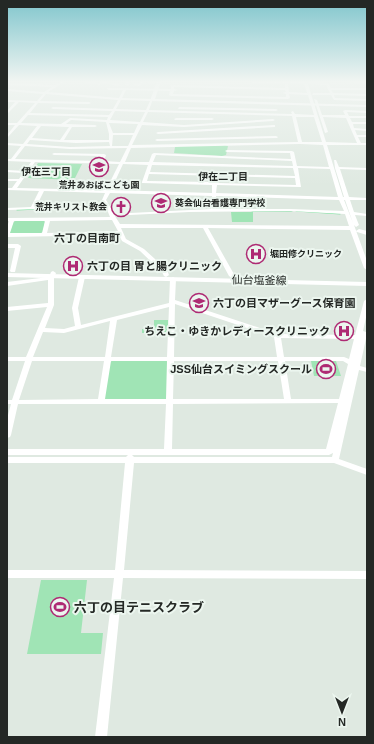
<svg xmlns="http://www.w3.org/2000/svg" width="374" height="744" font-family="Helvetica,'Noto Sans JP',sans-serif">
  <rect width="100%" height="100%" fill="#dfe9e1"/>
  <path fill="#a0e4b5" d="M225,145l3,1 -2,9 -4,1 -48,-3 1,-6 5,-1z
    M38,163l44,1 -8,16 -46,-2z
    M231,212h22v10h-21z
    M18,220h25l2,2 -2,10 -4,2 -30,-1 4,-11z
    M154,320h14v13h-26v-4l12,-1z
    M113,360h52l3,2 -1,37 -59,2 -4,-2 5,-36z
    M311,361h25l5,15h-27z
    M41,580h46l-6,53h22l-2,21h-74z"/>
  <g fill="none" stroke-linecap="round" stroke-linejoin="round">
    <path stroke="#86e2a5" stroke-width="1" d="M97,207l8,2
      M17,210l21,-1
      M252,211h40
      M296,211l44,3"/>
    <path fill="#fff" fill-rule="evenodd" d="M62,81h4l-18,11 71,6 4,-8h-15l-1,-2 64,1v-3l2,-1 112,3v-4h-33l-2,-1 2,-1h52l-1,-1h4l19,61 31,1 -11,-25 -23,-1 5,15 -3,1 -11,-34 3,1 5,15h23l-2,-4 2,-1 22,1v2l-20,-1 2,4h18v2h-17l2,4h15v2h-14l1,4 13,1v2l-12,-1 2,5h10v2h-9l3,6h6v2h-40l16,52h1l-9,-29 -1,-8h2l3,7 28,1v2l-27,-1 9,28 18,1v2h-17l4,12 13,2v2l-12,-1 4,10 -3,2 -2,-2 13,36v9l-3,-2 -14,-38 -142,-2 27,48 -3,2 -3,-2 -26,-48h-82l5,11 18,10 23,21 2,5 -3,2 -2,-1 -2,-4 -22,-21 -18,-10 -3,-6 -112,2v-10l2,-6 -2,1v-4l103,-1 -4,-10 -99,3v-2l24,-1 8,-16 -32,-1v-2h5l5,-7h-10v-2h12l4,-6 -16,-1v-2l18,1 6,-9 -24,-1v-2h4l10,-13 -14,-1v-2l16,1 14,-18 -18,-1 -12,13v-3l8,-10h-8v-2h10l18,-20 -16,-1 -12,12v-3l8,-9h-8v-2l30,1 6,-7 -36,-3v-2l37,3 8,-5 -45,-2v-2l48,2zM288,84h16l3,9 -18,-1zM174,87l111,3 1,2 -4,1 4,1v3l-113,-3 1,-3 4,-1 -4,-1zM126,90l44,1 -1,4 2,1 117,3 2,-1 -1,-4 19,1 6,20 -19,-1 -2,-3 -2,1 1,2 -143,-4 4,-11 -31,-1zM46,94l72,6 -5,9 -60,-2 -2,1 2,1 59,2 -3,4 -79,-2 8,-10 51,1 2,-1 -2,-1 -49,-1zM121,100l29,1 -4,9 -30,-1zM115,111l30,1 -5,10 -30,-2zM148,112l144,4 6,26 -166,3 10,-20 42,2 89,-6 2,-1 -2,-1 -89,6 -41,-3zM28,115l80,2 -1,3 -37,-2 -9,6 -40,-1zM296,117h18l8,25h-20zM71,120l35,2 3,12v6h-45l8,-13h23l2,-1 -2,-1 -29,-1zM109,123l29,1 -4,9h-21zM41,126l28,1 -9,13 -28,-2zM113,135h20l-5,11h-16zM30,140l46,3 33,-1 1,4 -40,1 -43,-3zM300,144l23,1 6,22 -32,-1 -3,-14 -2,-1 -65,-1 -2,1 2,1 63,1 1,6 -137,-6 -2,1 -3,8h-24l6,-14zM25,146l45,3 57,-1 -7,14 -16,-1 2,-6 -2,-1 -50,-1 -2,1 2,1 47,1 -2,5 -84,-2zM156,155l136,6 1,5 -140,-4zM35,162l84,2 -13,26 -89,-2zM123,164l25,1 -6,17v1l70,2v8l-101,-3zM152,165l141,3 2,8 -145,-4zM298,168l32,1 8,28 -122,-4 1,-8 84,2zM149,174l146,4 1,7 -79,-2v-4l-2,-1 -2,1v3l-66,-1zM44,191l61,2 -3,7 2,5 -68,2zM110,193l102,3 -1,13 -81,4 -18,-3 -6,-10zM216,196l123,4 5,11 -54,-2h-74zM344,200h1l8,23zM290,211l55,3 4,12 -229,-2 -7,-11 17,2 59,-3zM112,220l6,11 -71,2 3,-12zM14,221h31l-3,12h-32z
      M80,81h8l13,3 -2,1z
      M92,81h9l21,4 -2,1z
      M126,81h4l-2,5 -3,-1z
      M140,81h19l2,1 -2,1 -16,-1 -3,4 -10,-1 9,-1z
      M344,81h23v2l-21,-1z
      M309,82l19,1 3,5h36v2h-36l2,3 34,1v2l-33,-1 1,3 32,1v2l-33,-1 -3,-5h-19l1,-2h17l-4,-8 -18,-1z
      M179,107l97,2 2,1 -2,1 -98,-2z
      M176,118h36l2,1 -2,1h-37l-1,-1z
      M274,125h1v2l-117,7 -2,-1 2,-1z
      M276,136l2,1 -1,1 -120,3 -2,-1 2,-1z
      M359,229l8,2v4l-10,-3 -1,-1z
      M7,244h11l3,2 -6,26h-4l-1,-1 5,-23h-8z
      M53,271l3,2 -2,5v27l-9,23 19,1 11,-3 -3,-18 7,-31 3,-2 3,2 -7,31 3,17 88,-22 1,-24 3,-2 3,2 -1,21 103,34 77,1 9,-34 3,-2v14l-4,18 3,1 1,2 -7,32 7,2v4l-8,-2 -20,89 28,10v6l-33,-12h-200l-10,107 243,1v8l-244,-1 -16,159h-12l19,-159h-107v-8h108l10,-107h-118v-6h119l2,-2h-121v-6h157l2,-45h-148l-7,31 -1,2 -3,1v-19l4,-15h-4v-4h5l13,-39h-18v-4h19l21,-50 -40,4v-4l41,-4v-23l-41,6v-4l42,-5 2,-5zM175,304l99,33 3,20h-103zM169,307l-2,50h-56l6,-37zM110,321l-5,36h-72l10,-25 21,1zM281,338l73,1 -5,20 -5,-2h-60zM32,361h72l-6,38 -79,1zM111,361h56l-1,38h-61zM174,361h104l6,38h-111zM285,361h58l5,3 -9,35h-48zM338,403l-12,46h-154l1,-45zM333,453l-1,4h-198l-2,-2h197z"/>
    <path fill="#fff" fill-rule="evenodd" d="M157,81h4l-6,18 212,6v2l-217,-6z
      M7,273l360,9v4l-360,-9z"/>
  </g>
  <linearGradient id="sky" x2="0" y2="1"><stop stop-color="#81c6cd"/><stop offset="0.44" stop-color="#f1f5f2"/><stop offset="1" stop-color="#f1f5f2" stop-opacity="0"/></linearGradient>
  <rect width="374" height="185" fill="url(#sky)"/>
  <defs>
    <g id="school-ring" transform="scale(1)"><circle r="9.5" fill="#ecf6ef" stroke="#ae2a73" stroke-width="1.5"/><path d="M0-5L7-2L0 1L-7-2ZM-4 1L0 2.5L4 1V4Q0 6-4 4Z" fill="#ae2a73"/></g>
    <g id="university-ring" transform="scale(1)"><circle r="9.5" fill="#ecf6ef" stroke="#ae2a73" stroke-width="1.5"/><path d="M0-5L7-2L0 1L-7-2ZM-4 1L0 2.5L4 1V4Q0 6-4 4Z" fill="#ae2a73"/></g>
    <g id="church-ring" transform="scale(1)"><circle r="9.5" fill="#ecf6ef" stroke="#ae2a73" stroke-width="1.5"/><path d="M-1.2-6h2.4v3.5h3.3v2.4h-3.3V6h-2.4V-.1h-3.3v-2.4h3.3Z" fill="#ae2a73"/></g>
    <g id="hospital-ring" transform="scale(1)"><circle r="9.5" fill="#ecf6ef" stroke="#ae2a73" stroke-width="1.5"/><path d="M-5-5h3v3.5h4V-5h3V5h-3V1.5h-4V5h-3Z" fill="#ae2a73"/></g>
    <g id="stadium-ring" transform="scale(1)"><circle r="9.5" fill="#ecf6ef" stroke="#ae2a73" stroke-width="1.5"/><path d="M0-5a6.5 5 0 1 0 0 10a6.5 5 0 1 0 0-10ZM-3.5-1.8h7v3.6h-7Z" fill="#ae2a73"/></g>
  </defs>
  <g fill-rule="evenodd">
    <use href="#school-ring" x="99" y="167"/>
    <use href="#university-ring" x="161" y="203"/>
    <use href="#church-ring" x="121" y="207"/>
    <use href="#hospital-ring" x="256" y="254"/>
    <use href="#hospital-ring" x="73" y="266"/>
    <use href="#school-ring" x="199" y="303"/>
    <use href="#hospital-ring" x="344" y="331"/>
    <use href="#stadium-ring" x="326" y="369"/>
    <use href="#stadium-ring" x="60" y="607"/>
  </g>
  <g text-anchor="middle" stroke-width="4" stroke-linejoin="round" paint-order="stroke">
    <g font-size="9" font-weight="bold" fill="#242825" stroke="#ecf6ef" text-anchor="start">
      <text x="99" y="188" text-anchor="middle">荒井あおばこども園</text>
      <text x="175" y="206">葵会仙台看護専門学校</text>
      <text x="107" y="210" text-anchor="end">荒井キリスト教会</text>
      <text x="270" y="257">堀田修クリニック</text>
    </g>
    <g font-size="10" font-weight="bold" fill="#242825" stroke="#ecf6ef">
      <text x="46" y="175">伊在三丁目</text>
      <text x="223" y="180">伊在二丁目</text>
    </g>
    <g font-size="11" font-weight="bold" fill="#242825" stroke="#ecf6ef">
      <text x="87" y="242">六丁の目南町</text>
    </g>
    <g font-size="11" font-weight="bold" fill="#242825" stroke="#ecf6ef" text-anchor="start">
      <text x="87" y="270">六丁の目 胃と腸クリニック</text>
      <text x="213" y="307">六丁の目マザーグース保育園</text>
      <text x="330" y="335" text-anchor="end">ちえこ・ゆきかレディースクリニック</text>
      <text x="312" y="373" text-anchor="end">JSS仙台スイミングスクール</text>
    </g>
    <g font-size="11" fill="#242825" stroke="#ecf6ef">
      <text transform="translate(259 280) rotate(1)" y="4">仙台塩釜線</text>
    </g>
    <g font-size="13" font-weight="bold" fill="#242825" stroke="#ecf6ef" text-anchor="start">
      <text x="74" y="612">六丁の目テニスクラブ</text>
    </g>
  </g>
  <rect width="374" height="744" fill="none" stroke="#242825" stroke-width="16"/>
  <g transform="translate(342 712) rotate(180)" stroke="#ecf6ef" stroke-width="3" paint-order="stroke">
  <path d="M0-3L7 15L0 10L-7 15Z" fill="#242825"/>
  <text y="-6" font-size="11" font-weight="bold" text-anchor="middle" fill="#242825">N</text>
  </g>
</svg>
